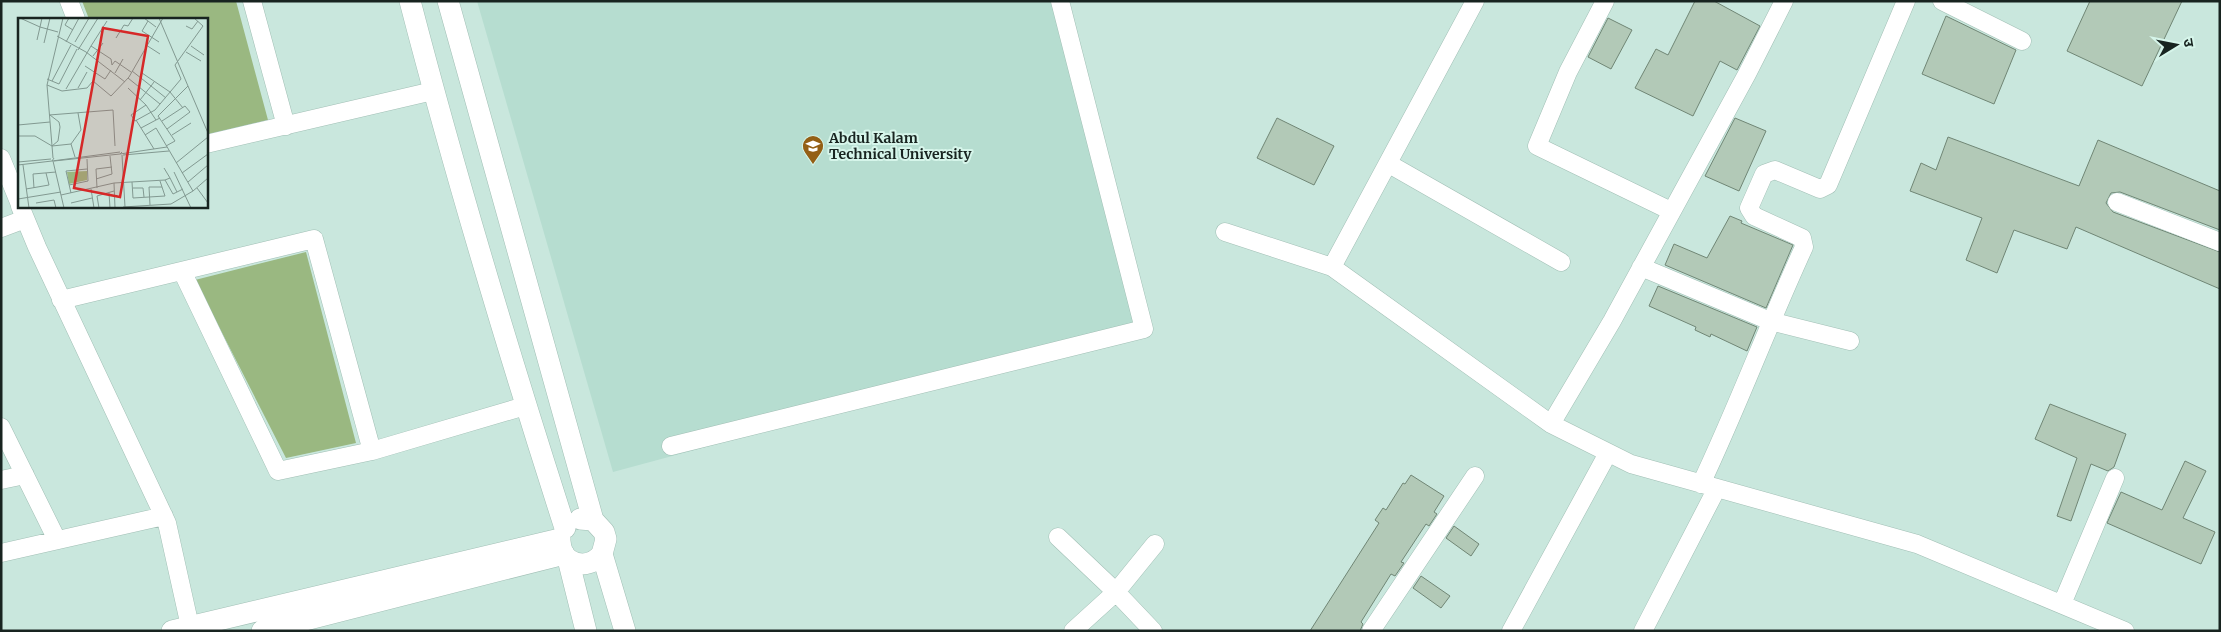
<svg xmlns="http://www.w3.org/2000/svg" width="2221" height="632" font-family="Merriweather,'Noto Sans Devanagari',serif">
  <rect width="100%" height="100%" fill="#c9e7dd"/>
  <path fill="#b6ddd0" d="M477,1h583l84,328 -531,143z"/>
  <path fill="#9ab881" d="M82,1h154l32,119 -62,15v-116h-117z
    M306,252l50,191 -70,15 -91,-178z"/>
  <path fill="#b2c9b7" stroke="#708675" d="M1695,1h19l46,25 -23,44 -17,-9 -27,55 -58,-28 21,-39 12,6z
    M2090,1h92l-40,85 -75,-35z
    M1946,16l70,34 -22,54 -72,-30z
    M1608,18l24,12 -21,39 -23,-12z
    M1277,118l57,28 -20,39 -57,-27z
    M1735,118l31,13 -27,60 -34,-15z
    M1948,137l131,49 19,-46 122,51v39l-100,-38 -9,1 -5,10 7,9 107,40v37l-144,-62 -9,22 -53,-19 -17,43 -31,-13 16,-42 -72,-27 11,-28 15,7z
    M1730,216l12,5 -1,2 52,22 -27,63 -101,-43 9,-21 33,14z
    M1658,286l99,41 -10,24 -36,-17 -1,3 -15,-7 1,-3 -47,-21z
    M2050,404l76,30 -12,33 -6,4 -17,-7 -20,57 -14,-5 20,-58 -42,-19z
    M2185,461l21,10 -23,47 32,14 -14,32 -94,-41 14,-31 41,18z
    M1411,475l33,21 -10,16 3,2 -8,12 -3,-2 -25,38 3,1 -9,13 -4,-2 -30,48 2,2 -3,7h-50l69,-108 -4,-3 8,-12 3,2 17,-27 2,1z
    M1454,526l25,18 -8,12 -25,-18z
    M1421,576l29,20 -9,12 -28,-20z"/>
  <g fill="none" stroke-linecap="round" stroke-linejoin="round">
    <g stroke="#a1bfb5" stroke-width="19">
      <path id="minor" d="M69,1l7,18
        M252,1l34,125
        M1475,1l-143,266 219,157 80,40 286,80 208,87
        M1605,1l-37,71 -31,74 134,65
        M1942,1l80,40
        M206,144l227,-53
        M1,158l18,44
        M1389,164l172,98
        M2117,202l103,40
        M20,206l17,41 130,276 24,108
        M1,228l24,-9
        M1225,232l107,35
        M1641,267l129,54 80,20
        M182,271l96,200 94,-20 153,-45
        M61,300l253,-61 58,212
        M1551,424l61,-103 135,-247 37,-73
        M1,427l56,113
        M671,446l473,-117 -84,-328
        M1,480l24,-5
        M1701,484c37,-78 67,-159 103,-237l-2,-9 -48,-22 -5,-8 15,-34 11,-4 45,19 8,-4 78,-184
        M1058,537l58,55 39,-48
        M1,553l163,-37
        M2062,604l53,-126
        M1073,631l43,-39 37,39
        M1371,631l104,-155
        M1511,631l97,-178
        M1643,631l74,-143"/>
    </g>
    <g stroke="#a1bfb5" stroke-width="22">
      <path id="tertiary" d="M410,1c46,177 99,353 155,527
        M448,1l145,519
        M580,519l13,1 11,12 2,7 -4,15 23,77
        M560,541c1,25 28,30 42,13
        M568,559l18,72
        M172,631l388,-92
        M262,631l302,-77"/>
    </g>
    <use href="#minor" stroke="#fff" stroke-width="18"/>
    <use href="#tertiary" stroke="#fff" stroke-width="21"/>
  </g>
  <defs>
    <g id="university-pin" transform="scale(1.125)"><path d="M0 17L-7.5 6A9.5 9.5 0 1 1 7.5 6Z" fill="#945f15" stroke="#d6f5ea"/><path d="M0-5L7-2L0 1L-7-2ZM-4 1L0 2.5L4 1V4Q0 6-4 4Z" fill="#fff"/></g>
  </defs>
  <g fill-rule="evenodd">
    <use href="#university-pin" x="813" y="146"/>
  </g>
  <g text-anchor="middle" stroke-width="4" stroke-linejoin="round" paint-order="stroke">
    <g font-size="14" font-weight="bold" fill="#182420" stroke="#d6f5ea" text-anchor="start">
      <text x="829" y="143">Abdul Kalam<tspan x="829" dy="16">Technical University</tspan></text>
    </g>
  </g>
  <g transform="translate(18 18)">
    <rect width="190" height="190" fill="#c9e7dd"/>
    <path d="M69,153v9l-18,4 -2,-12z" fill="#9ab881"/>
    <path fill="none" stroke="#829991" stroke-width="1" d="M2,0l20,9 -3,13M24,0l-2,9 18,5M51,0l-4,7 8,5M126,0l12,9M141,0l49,115M130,3l-6,10 17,11M168,8l6,3 6,-8M39,18l29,16 39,30M98,20l8,-13 4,1 5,-8M48,24l13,-24M57,24l14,-24M26,25l6,-25M128,27l14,9M73,28l16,-25M173,28l13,9M60,32l20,-32M168,34l15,9M75,38l10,-13M67,48l20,13 6,-9M114,53l19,15 3,-4M97,55l8,-14M124,55l28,19 13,16M110,60l32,26M29,61l12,5 18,-35M34,63l19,-36M29,67l15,6 25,-3 6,-7 18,15 18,-19 34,-59M60,70l9,-16M110,70l18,17 10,15 4,-2M48,71l25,-43 20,13 1,6 3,-4 16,11M122,82l11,-14 15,12M128,87l-15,10 4,6 20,-11 26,-31 -6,-14 28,-39 -9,-8M31,97l64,-5 2,36M32,97l9,7 1,5 -2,14 -6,5M118,102l18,29M144,103l23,-15 5,6 -23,17M0,107l32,-3M123,110l15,-8M154,117l19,-12M0,118h17l17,10 19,-2M148,128l9,-5 -17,-25 30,-30M104,134l-2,2 47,-7M104,137l3,52M105,137l46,-4M57,139l-4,-13 10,-14 -3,-17M35,140l-6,-73 16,-67M36,140l-2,3 68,-9M35,143l11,47M36,143l66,-7M0,144l33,-3M158,145l32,-26M0,147l34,-4M5,147l6,43M146,150l6,10 -5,2M156,154l17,36M164,155l26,-19M152,160l7,14M78,161l16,-5 -2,-18M114,164l1,16 32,-2 -5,-15M170,164l20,-17M96,165l1,25M51,167l19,-4 -1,-22M16,170l-1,-14 23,-2M79,170l-1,-19 16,-2M115,170h10l1,9M179,170l11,15M8,171l23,-4 -3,-12M73,171l3,19M175,173l15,-13M53,175l-5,-22 21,-2M91,175l1,15M43,177l53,-12 51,-3 8,14 10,-5M0,181l43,-7M18,185l18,-3 2,8M53,185l21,-5M132,187l-1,-18h13M105,189l48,-3 22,-13 -37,-63 -11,7M81,190l-2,-12 17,-5"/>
    <path fill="#d62828" fill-opacity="0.15" stroke="#d62828" stroke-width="2.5" d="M85,10l45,8 -28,161 -46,-9z"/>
    <rect width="190" height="190" fill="none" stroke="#182420" stroke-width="2.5"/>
  </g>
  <rect width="2221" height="632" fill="none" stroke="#182420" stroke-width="5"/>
  <g transform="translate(2176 45) rotate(80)" stroke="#d6f5ea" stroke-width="4" paint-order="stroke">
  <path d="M0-4L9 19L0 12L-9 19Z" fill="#182420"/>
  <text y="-8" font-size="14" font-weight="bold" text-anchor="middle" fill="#182420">उ</text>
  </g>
</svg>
